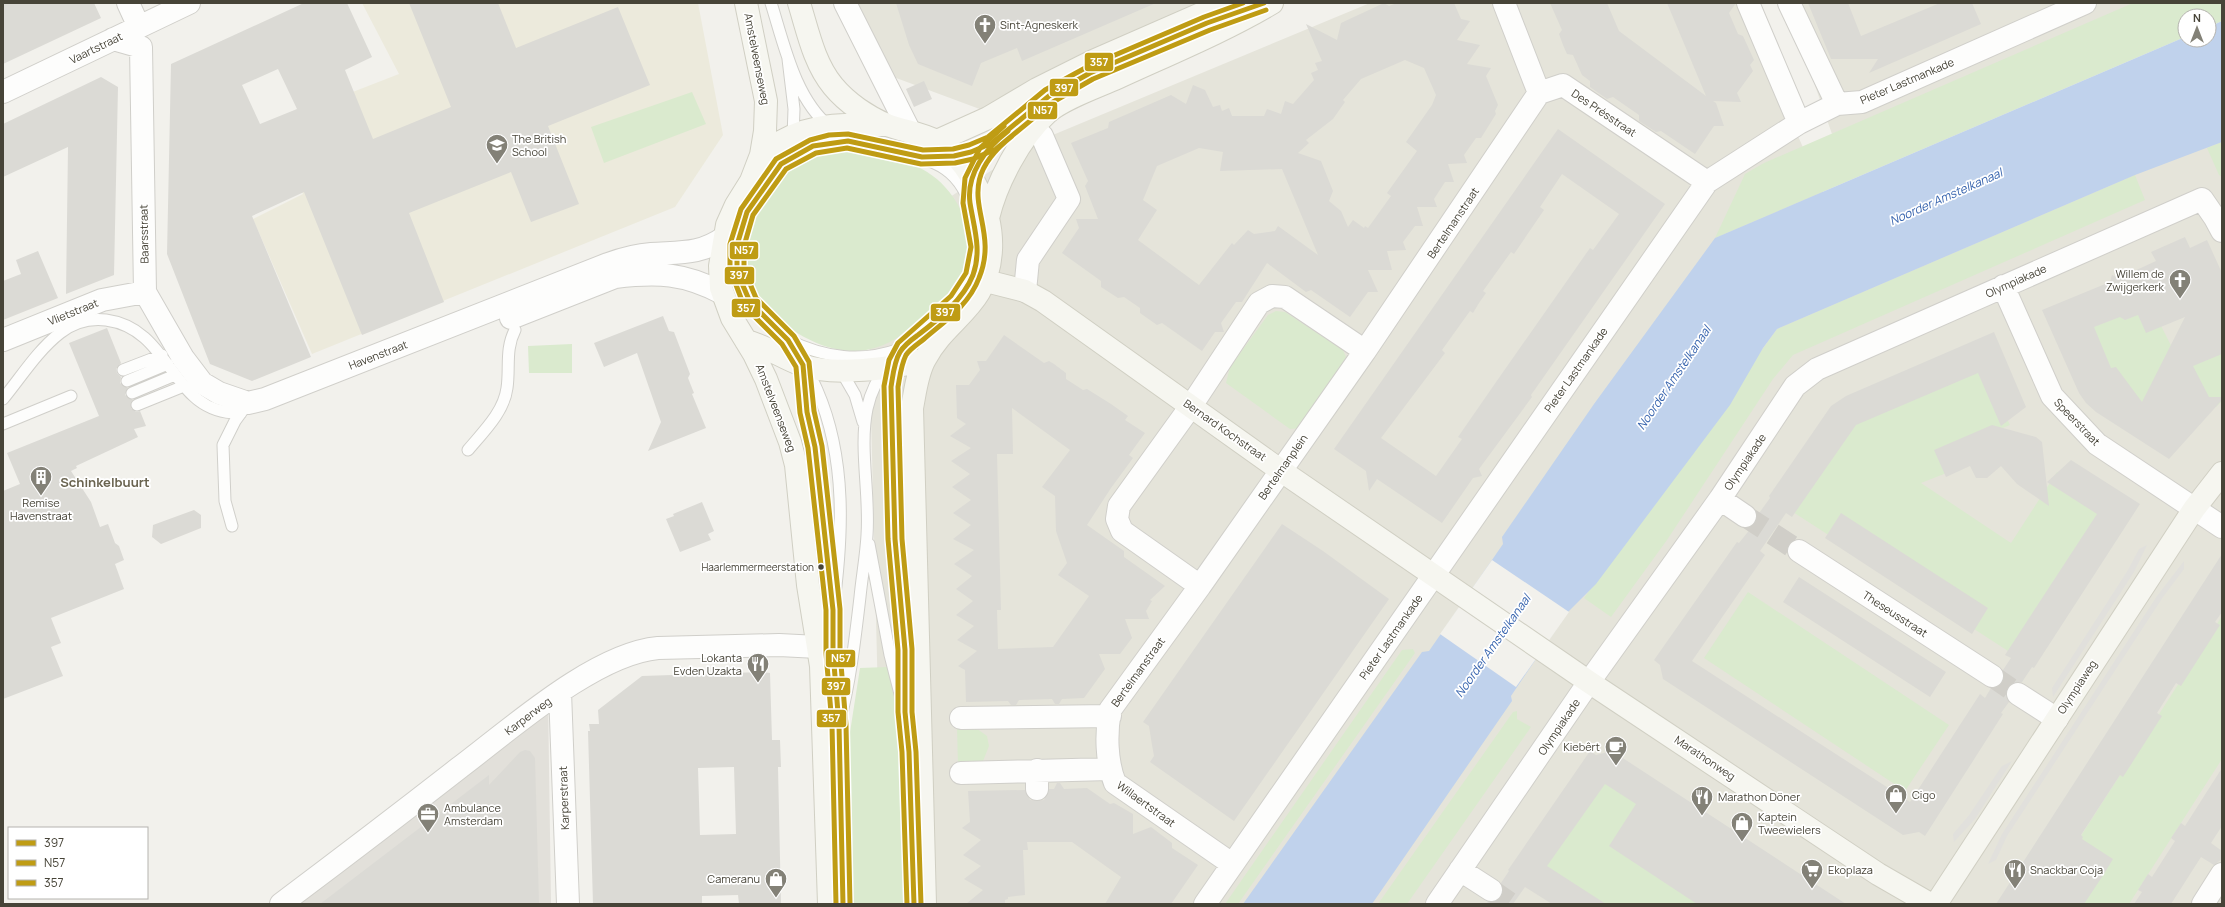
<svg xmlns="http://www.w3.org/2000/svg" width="2225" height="907" font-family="Manrope,sans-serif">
  <rect width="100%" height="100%" fill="#f2f1ec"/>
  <path fill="#e5e4da" d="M846,3h377l-238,108 -113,-42z
    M1370,3h369l109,246 374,-159v814h-1339l-16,-654 169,-108z
    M1786,3h359l-313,131z"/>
  <path fill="#e2e0da" d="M548,696l3,208h-261z"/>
  <path fill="#eceadc" d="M362,3h336l25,132 -48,72 -363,147 -59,-135 50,-25 -30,-71 126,-49z"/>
  <path fill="#daeace" d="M2133,3h89v18l-13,6v-11h-24v21l-470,201 30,-64 19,-11z
    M692,92l14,32 -102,39 -13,-36z
    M2222,142v35l-3,-2 -12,-27z
    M858,151c21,5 45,8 64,18 41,22 62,77 35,118 -8,13 -22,22 -34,32 -18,14 -34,27 -57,31 -49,9 -117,-40 -121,-90 -2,-23 10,-43 22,-61 25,-40 46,-47 91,-48z
    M2135,175l10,25 -352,155 -20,24 -106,161 -56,77 -27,-19 193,-269z
    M2148,300l50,99 -31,30 -67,-47 -26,-57z
    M1276,311l9,1 58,38 3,7 -4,10 -41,61 -11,1 -64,-46 4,-16 38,-52z
    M572,344v29h-43l-1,-27z
    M2222,350v51l-6,6 -8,-3 -22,-40z
    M1980,363l30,62 -69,28 8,19 -28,11 90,60 46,-71 65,38 -100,150 -243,-157 72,-86z
    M1748,592l201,133 -44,66 -201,-133z
    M2222,616v143l-93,145h-47l-32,-20z
    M1413,649l2,4 -177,251h-13l177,-254z
    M887,667l13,56 3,30 4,151h-56l-3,-159 12,-77z
    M1517,711v8l14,8 -124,177h-29l135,-192z
    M957,728h19l11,8 2,10 -6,15 -25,4z
    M1597,777l206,127h-224l-43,-27z"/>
  <path fill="#e1e0dc" d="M2147,545l-13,27 -81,125 -1,-9 76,-118 11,-21z
    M2184,561v8l-21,28 -156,239 -11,24 -8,4 14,-30 155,-238z
    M2012,761l-37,58 -21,23 -1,-8 17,-20 32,-48z"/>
  <path fill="#c0d2ec" d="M2222,21v121l-87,33 -358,154 -14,19 -33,57 -134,179 -29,29 -56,83 1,5 -140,203h-129l179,-252 7,-1 74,-107 -1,-7 92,-133 121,-166 470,-201v3h24v-13z"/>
  <path fill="#f2f1ec" d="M1492,560l77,52 -53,75 -76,-53z"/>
  <path fill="#dbdad5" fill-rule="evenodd" d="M3,3h91l7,15 -98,46z
    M304,3h43l25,54 -27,13 28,69 78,-32 -42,-104h89l18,45 102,-41 32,78 -102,41 31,78 -48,18 -20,-50 -102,41 35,89 -82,33 -58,-143 -52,24 59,141 -59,24 -42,-17 -43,-110 4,-190zM278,69l19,40 -37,15 -18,-39z
    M896,3h260l-134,58 -5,-13 -36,15 -9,23 -54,-22 -9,-19z
    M1384,3l5,3 8,-3h57l7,16 9,2 -13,19 23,5 -13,19 24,4 -5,8 12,29 -3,6 1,3 -15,24h-5l-12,17 3,8 -19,1 6,18h-9l-11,17 3,8h-20l6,19h-8l-12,16 3,8 -19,1 5,19h-24l10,22h-10l-18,25 -39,-27 -5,2 -39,-29 -25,39h-6l-15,21 3,9h-9l-13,19 -40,-28 -5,2 -17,-12v-5l-16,-11 -6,1 -17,-11v-6l-39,-28 17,-25 -3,-9h22l-13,-33 3,-5 -17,-38 37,-15 1,-6 62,-27 15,9 7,-19 12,5 8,17 7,-2 2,6 7,-3 3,8h32l3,-7 14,5 4,-13 8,3 21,-24 -3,-7 7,-3 -3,-7 7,-2 -16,-37 31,16 4,-17zM1405,60l19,8 12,27 -4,10 -26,37 11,9 -30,42 4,3 -23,32 -3,-2 -1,2 -11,-8 -5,7 -7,-16 -12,-10 4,-10 -12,-30 -23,-8 11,-10 -3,-3 27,-21 12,-17 -2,-2 18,-21zM1199,148l24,4 -3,19 62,-2 36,86 -40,-29 -3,5 -21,3 -6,-4 -14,15 -2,-2 -33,42 -61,-45 19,-30 -14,-10 14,-34z
    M1550,3h57l12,28 87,65 -39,-93h69l-7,10 9,21 5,2 11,24 -4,5 3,6 -16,22 4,9 -28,-1 3,2 8,23h-10l-19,28 -34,-23 -5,1 -17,-11v-6l-26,-18 -6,2 -17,-12v-6l-8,-6 -9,-20 -6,-1 -4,-9 -4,-11 3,-4z
    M1808,3h40l13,33 79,-33h32l9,21 -112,49 9,-14h-47z
    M101,77l17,10 -4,188 -48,19 2,-147 -65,30v-53z
    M924,81l8,18 -18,8 -8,-18z
    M1558,129l107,75 -134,191 1,2 -53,72 3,7 -9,2 -31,45 -65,-44 -8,12 -3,-20 -32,-22zM1562,174l57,40 -26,36 -3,-2 -96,137 -36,52 4,2 -26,37 -55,-38 64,-85 -3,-3 28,-39 3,2 6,-10 7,-10 -3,-2 28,-39 3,2 30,-44 -4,-3z
    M2185,237l5,11 17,-8 15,33v81l-29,12 16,31h13v3l-53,59 -73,-47 -10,-9 -7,-10 -37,-83 68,-28 2,-7 7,3 37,-17 -5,-9zM2138,315l8,18 39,-16 -43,85 -26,-35 -5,1 -17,-41 26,-10 5,3z
    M38,251l20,47 -55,22v-39l18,-7 -5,-14z
    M663,316l6,15 5,1 16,42 -2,4 6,15 -2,1 14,34 -58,23 13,-29 -24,-69 -33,14 -10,-24z
    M107,328l14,35 -5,6 1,4 4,4 -1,6 8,5 -3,7 8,5 -2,8 5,4 4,-1 6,15 -12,3 4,8 -62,29 1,2 -6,3 20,31 9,25 8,-3 7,19 4,3 5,14 -9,4 9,25 -73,29 10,25 -10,4 12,29 -60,23v-208l17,-7 -13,-31 92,-37 -30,-73z
    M1994,332l32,75 -25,19 -23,-53 -122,52 -64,92 -6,-4 -26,38 5,4 -73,106 218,141 70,-108 5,4 6,-10 6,-1 5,-4 2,-6 -1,-7 8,-12 -6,-3 92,-141 -50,-32 24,-22 69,44 -106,164 -2,-1 -10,15 -9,1 -5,4 -2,7 3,8 -8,11 2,1 -78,122 -6,-4 -16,3 -240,-156 -3,-14 -6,-5 83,-118 2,1 16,-20 2,-7 13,-18 -1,-2 62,-90 15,-10z
    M1004,335l40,28 5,-2 5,3 12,9v6l17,11 4,-1 24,15 17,12 -3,4 20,13 -16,22 4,3 -22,30 -24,37 37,26v6l41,29 -15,14 2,1 -6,10 3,8h-24l7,19 -12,16h-21l6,15 -21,29 -22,1 -3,5h-4l-3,-5 -33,1 -3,5h-5l-3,-4 -42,1 -1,-32 -7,-4 19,-15 -20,-11 17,-14 -18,-11 17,-14 -17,-12 16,-13 -18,-12 20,-14 -21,-11 18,-14 -18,-12 18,-13 -19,-13 18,-13 -19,-13 20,-13 -21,-12 16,-12 -9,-6 -1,-33h13l11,-15 -3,-9h9zM1012,408l58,42 -28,37 13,9 1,35 11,32 -9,12 31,21 -36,51 -55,2 -1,-39h4l-4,-156h16z
    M1992,425l44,12 6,5 7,64 -32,-22 -16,-18 -14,12h-11l-6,-12 -24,11 -12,-27z
    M702,502l12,29 -6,3 3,6 -31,12 -14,-33 8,-3 -1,-2z
    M194,510l7,5v13l-40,16 -9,-7 1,-12z
    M1841,513l147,95 -16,26 -147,-96z
    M1282,524l41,27 66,48 -155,222 -84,-59 4,-6 -2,-11 -3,-19 -6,-4z
    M2222,554v58l-7,10 5,3 -39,61 -5,-3 -19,30 5,3 -39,61 -3,-2 -39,60 2,2 -1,2 31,20 -11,18 -18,27h-88z
    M1799,577l147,95 -16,25 -147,-95z
    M762,672l8,1 2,67h8l1,27h-3l3,137h-42l-1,-9 -36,1v8h-109l-5,-173h2l-1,-7h10l-1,-14 44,-34zM734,767l2,67 -36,1 -2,-67z
    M525,750l5,1 5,7 4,146h-219l169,-129v10l31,-33z
    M1590,751l6,4 16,-4 234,153h-149l-88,-58 27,-42 -31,-20 -58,82 59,38h-54l-27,-17 -12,17h-27l2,-2 8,-1 5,-4 2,-7 -2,-7 8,-12 -1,-1z
    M2222,768v58l-11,17 11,8v8l-8,6 -13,-8 -30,47h-37l8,-12 -4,-2 10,-16 4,3 23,-36 -4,-3 10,-15 4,3z
    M1057,783h3l4,6 23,-1 23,16 4,-1 19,11v20l18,-7 21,16v5l26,17 -27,39h-66l16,-27 -49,-35h-45l1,8h-5l2,45 -17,2v2l-3,1v4h-39l17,-14 -19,-11 17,-13 -18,-11 18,-15 -19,-12 8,-6 -2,-31 57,-1 5,10 7,1 7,-1 5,-11h5z"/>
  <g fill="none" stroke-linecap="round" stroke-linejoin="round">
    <path stroke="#d0cec8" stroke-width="22" stroke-dasharray="22 11" stroke-linecap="butt" d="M1745,516l54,35
      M1992,676l26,18
      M1491,890l20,14"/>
    <g stroke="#d0cfca" stroke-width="13">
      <path id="lane" d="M771,3c13,41 24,96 59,124
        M1194,29l38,-15
        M788,59l6,50 -1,28
        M952,156c43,-5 65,-37 97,-60 8,-6 18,-10 27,-15
        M785,158c-26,36 -58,69 -46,116 3,12 7,24 15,33 10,12 25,20 34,33 9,12 23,36 29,50 30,69 26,147 16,220
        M781,164c35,-24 55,-27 96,-17 49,13 83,12 97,70 25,104 -89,105 -107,192 -8,39 3,85 0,126 -1,20 -5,41 -7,62 -5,43 -10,86 -21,128
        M973,180l7,-19 11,-17
        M788,340c37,18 73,23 112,9
        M896,363l-5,24 4,152 10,111v62l4,40 5,152
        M803,367l4,45 8,35 18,163v42l6,73 4,179
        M840,369l15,26 8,27
        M123,370l39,-15
        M127,381l41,-17
        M132,393l43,-18
        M3,399c18,-22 35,-49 57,-66 14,-11 29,-15 46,-13 68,9 64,96 135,93
        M137,405l47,-19
        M3,424l68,-28
        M468,450c15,-18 36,-38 39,-62 3,-20 -2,-39 8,-58
        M232,526l-7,-25 -2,-56 12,-24 8,-11
        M869,544l21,111 11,43"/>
    </g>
    <g stroke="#d0cfca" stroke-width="24">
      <path id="street" d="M128,3l11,24
        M845,3l65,129
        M1504,3l35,90
        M1748,3l51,120
        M1789,3l48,101
        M113,39l28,8 4,245 38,66 19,25 17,10 29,10 17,-4 343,-135c14,-5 28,-9 43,-10 29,-2 49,1 74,-17
        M3,92l186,-89
        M1539,93l24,-8 144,97
        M2003,286l49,110 45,48 125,83
        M1025,291l3,-31 41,-61 -27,-63 -9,-7
        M1272,296l13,1 80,54 -165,235 -78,-55 -5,-12 2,-13 72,-100 68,-103z
        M511,318l104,-41c43,-5 69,-4 107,16
        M3,340l99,-40 43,-8
        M1365,351l174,-258
        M1720,499l25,17
        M1799,551l193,125
        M1200,586l-90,124c-4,23 -4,51 5,73l117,81
        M560,692l8,212
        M2018,694l39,25
        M961,718l149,-2
        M1037,770v19
        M961,773l148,-4
        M1460,870l31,20
        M281,904c60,-45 119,-90 178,-136 52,-39 135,-114 199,-120l121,-3 39,2
        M1205,904l502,-722 92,-59 38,-19 25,-2 223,-99
        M1437,904l152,-222 131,-183 75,-113 22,-17 385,-170 13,19 7,13
        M2203,904l19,-30"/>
    </g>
    <g stroke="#d0cfc3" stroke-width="24">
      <path id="secondary" d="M746,3l20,98 -1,30 -4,24 -10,26 -15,24 -9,20 -7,41 1,22 11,30 22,36 12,25 24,63 6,23 12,120 13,81 8,238
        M799,3c9,29 15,60 34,83 14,17 35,31 54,39 16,6 34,8 49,16 35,18 57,72 55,109 -3,58 -43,66 -66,109 -8,14 -10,34 -13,49l13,496
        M937,141l51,-23 49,-29 56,-28 119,-52 26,-6
        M761,155c40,-32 75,-31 123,-30
        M988,218c8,-34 32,-81 59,-105 15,-14 50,-26 70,-35 52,-24 106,-46 155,-75
        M986,281l39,10 18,10 237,169 309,212 289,192 52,30
        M746,341c20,5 37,17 56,24 29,11 94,4 123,-6
        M1936,904l258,-395 28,-36"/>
    </g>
    <use href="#lane" stroke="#fdfdfc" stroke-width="11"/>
    <use href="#street" stroke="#fdfdfc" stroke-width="22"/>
    <use href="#secondary" stroke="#f6f6f0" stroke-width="22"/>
    <g stroke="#fff" stroke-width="8">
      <path id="bus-1" d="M843,904l-4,-179 -6,-73v-42l-18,-163 -8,-35 -4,-47 -15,-25 -38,-38 -9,-21 -4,-14v-22l10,-33 34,-48 32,-18 35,-5 74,16 32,-1 17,-4 21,-9 57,-47 41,-23 117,-50 57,-20
        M914,904l-5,-152 -4,-40v-62l-10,-111 -4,-152c2,-12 3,-25 9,-35 5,-8 11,-12 18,-17 21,-16 45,-35 55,-60 9,-25 1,-47 -3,-72 -4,-29 16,-55 38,-72"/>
    </g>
    <g stroke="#fff" stroke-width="8">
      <path id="bus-2" d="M850,904l-4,-179 -6,-73v-43l-18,-163 -8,-35 -5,-49 -15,-26 -38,-38 -8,-19 -4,-13v-20l9,-31 33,-46 30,-16 31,-5 74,16 34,-1 18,-4 23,-10 57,-47 40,-23 117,-49 56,-20
        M921,904l-5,-152 -4,-40v-63l-10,-110 -4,-152c2,-11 3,-22 8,-32 5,-7 12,-11 18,-16 21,-18 45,-34 55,-61 24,-58 -35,-88 33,-142"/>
    </g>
    <g stroke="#fff" stroke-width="8">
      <path id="bus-3" d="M836,904l-4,-179 -6,-72v-43l-18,-162 -8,-35 -4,-46 -14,-23 -38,-38 -14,-37v-25l11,-35 35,-50 34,-19 19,-5 19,-1 75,16 30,-1 16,-4 19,-8 57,-47 42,-23 117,-50 39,-14
        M907,904l-5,-152 -4,-40v-62l-10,-111 -4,-153 5,-26 9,-17 53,-47 15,-23 5,-26 -8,-44 2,-25 15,-30 24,-22"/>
    </g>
    <use href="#bus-1" stroke="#bf9c14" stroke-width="5"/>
    <use href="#bus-2" stroke="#bf9c14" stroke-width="5"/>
    <use href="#bus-3" stroke="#bf9c14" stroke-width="5"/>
  </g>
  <defs>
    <g id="church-pin" transform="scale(1.15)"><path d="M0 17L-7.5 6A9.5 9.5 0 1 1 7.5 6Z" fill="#838177" stroke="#fff"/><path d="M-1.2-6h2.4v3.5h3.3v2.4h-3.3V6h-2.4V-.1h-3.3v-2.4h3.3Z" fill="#fff"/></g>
    <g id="school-pin" transform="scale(1.15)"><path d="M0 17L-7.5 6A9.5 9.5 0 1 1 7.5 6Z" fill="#838177" stroke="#fff"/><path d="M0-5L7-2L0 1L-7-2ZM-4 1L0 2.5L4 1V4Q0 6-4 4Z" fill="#fff"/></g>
    <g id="building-pin" transform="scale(1.15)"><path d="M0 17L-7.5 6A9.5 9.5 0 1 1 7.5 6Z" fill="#838177" stroke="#fff"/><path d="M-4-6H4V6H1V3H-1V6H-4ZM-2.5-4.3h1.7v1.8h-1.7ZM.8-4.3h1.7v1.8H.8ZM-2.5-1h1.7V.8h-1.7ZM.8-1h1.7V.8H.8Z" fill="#fff"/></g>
    <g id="restaurant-pin" transform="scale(1.15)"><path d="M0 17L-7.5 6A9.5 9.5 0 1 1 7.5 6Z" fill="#838177" stroke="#fff"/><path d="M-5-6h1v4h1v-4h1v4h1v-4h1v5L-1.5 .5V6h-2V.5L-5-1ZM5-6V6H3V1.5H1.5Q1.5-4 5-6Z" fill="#fff"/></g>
    <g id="cafe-pin" transform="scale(1.15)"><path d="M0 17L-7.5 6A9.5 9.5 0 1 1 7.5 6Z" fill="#838177" stroke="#fff"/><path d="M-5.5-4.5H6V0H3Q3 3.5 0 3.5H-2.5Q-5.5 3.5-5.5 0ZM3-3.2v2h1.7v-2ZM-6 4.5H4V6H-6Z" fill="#fff"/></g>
    <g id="shop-pin" transform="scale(1.15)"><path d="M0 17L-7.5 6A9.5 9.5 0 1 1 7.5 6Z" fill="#838177" stroke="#fff"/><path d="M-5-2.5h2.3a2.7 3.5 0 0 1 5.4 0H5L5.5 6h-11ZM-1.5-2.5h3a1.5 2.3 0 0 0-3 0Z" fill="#fff"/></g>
    <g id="office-pin" transform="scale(1.15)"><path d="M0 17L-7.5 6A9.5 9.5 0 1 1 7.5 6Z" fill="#838177" stroke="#fff"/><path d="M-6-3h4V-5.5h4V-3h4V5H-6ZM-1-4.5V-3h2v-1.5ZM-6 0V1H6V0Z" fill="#fff"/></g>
    <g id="supermarket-pin" transform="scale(1.15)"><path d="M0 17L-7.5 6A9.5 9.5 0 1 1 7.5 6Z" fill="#838177" stroke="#fff"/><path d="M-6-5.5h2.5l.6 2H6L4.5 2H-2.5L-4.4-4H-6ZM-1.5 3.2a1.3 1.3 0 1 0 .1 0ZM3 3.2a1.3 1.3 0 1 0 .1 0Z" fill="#fff"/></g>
  </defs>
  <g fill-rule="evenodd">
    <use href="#church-pin" x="985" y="25"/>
    <use href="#school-pin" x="497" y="145"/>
    <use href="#church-pin" x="2180" y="280"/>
    <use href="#building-pin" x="41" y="477"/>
    <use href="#restaurant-pin" x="758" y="664"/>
    <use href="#cafe-pin" x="1616" y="747"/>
    <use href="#shop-pin" x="1896" y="795"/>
    <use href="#restaurant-pin" x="1702" y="797"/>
    <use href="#office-pin" x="428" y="814"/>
    <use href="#shop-pin" x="1742" y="823"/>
    <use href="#supermarket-pin" x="1812" y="870"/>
    <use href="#restaurant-pin" x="2015" y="870"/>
    <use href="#shop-pin" x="776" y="879"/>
  </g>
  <circle fill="#474438" stroke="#fff" stroke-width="1.5" cx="821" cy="567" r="3.5"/>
  <g text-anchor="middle" stroke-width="3.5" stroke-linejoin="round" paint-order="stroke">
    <g font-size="10" fill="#474438" stroke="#fff" text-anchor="end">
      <text x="814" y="571">Haarlemmermeerstation</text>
    </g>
    <g font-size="11" fill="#474438" stroke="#fff" text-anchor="start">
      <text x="1000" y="29">Sint-Agneskerk</text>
      <text x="512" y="143">The British<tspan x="512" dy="13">School</tspan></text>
      <text x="2164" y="278" text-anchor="end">Willem de<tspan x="2164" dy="13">Zwijgerkerk</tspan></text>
      <text x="41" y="507" text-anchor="middle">Remise<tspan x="41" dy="13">Havenstraat</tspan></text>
      <text x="742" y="662" text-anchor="end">Lokanta<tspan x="742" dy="13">Evden Uzakta</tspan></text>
      <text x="1600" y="751" text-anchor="end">Kiebêrt</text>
      <text x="1912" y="799">Cigo</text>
      <text x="1718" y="801">Marathon Döner</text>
      <text x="444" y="812">Ambulance<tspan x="444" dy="13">Amsterdam</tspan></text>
      <text x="1758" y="821">Kaptein<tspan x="1758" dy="13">Tweewielers</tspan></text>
      <text x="1828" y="874">Ekoplaza</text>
      <text x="2030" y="874">Snackbar Coja</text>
      <text x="760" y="883" text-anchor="end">Cameranu</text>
    </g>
    <g font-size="11" fill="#474438" stroke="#fff">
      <text transform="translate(96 48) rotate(-26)" y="4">Vaartstraat</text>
      <text transform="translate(757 59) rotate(79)" y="4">Amstelveenseweg</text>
      <text transform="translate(1907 81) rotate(-23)" y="4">Pieter Lastmankade</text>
      <text transform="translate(1604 113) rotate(34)" y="4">Des Présstraat</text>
      <text transform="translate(1453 223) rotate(-56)" y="4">Bertelmanstraat</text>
      <text transform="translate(144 234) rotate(-91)" y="4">Baarsstraat</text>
      <text transform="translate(2016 281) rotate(-24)" y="4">Olympiakade</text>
      <text transform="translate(73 312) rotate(-22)" y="4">Vlietstraat</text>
      <text transform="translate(378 355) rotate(-21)" y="4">Havenstraat</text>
      <text transform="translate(1576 370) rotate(-55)" y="4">Pieter Lastmankade</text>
      <text transform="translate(776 408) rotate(69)" y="4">Amstelveenseweg</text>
      <text transform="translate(2077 422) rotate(46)" y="4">Speerstraat</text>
      <text transform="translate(1225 430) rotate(35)" y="4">Bernard Kochstraat</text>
      <text transform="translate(1745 462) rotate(-56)" y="4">Olympiakade</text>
      <text transform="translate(1283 467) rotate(-55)" y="4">Bertelmanplein</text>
      <text transform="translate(1895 614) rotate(33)" y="4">Theseusstraat</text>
      <text transform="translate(1391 637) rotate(-55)" y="4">Pieter Lastmankade</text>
      <text transform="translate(1138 672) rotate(-54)" y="4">Bertelmanstraat</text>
      <text transform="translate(2077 687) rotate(-57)" y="4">Olympiaweg</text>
      <text transform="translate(528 716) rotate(-37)" y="4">Karperweg</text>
      <text transform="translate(1559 727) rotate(-56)" y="4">Olympiakade</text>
      <text transform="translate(1705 758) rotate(34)" y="4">Marathonweg</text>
      <text transform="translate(564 798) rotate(-92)" y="4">Karperstraat</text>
      <text transform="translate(1146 804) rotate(36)" y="4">Willaertstraat</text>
    </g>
    <g font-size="12" font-style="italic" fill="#3764ae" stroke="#fff">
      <text transform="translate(1946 197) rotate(-24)" y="4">Noorder Amstelkanaal</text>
      <text transform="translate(1674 378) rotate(-56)" y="4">Noorder Amstelkanaal</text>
      <text transform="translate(1493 646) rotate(-55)" y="4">Noorder Amstelkanaal</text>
    </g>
    <g font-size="13" font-weight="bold" fill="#6a6450" stroke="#fff">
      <text x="105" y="487">Schinkelbuurt</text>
    </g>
  </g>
  <g stroke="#fff" stroke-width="1.5">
    <rect x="1084" y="52" width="30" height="20" rx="4" fill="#bf9c14"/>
    <rect x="1049" y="78" width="30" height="19" rx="4" fill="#bf9c14"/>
    <rect x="1027" y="101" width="31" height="19" rx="4" fill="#bf9c14"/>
    <rect x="729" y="241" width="30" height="19" rx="4" fill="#bf9c14"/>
    <rect x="724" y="266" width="31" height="19" rx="4" fill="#bf9c14"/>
    <rect x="731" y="298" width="30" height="20" rx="4" fill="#bf9c14"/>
    <rect x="930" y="303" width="31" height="19" rx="4" fill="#bf9c14"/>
    <rect x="825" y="649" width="31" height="19" rx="4" fill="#bf9c14"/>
    <rect x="821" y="677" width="30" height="19" rx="4" fill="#bf9c14"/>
    <rect x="816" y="709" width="31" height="19" rx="4" fill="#bf9c14"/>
  </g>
  <g font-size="11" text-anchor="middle" font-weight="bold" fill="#fff">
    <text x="1099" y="66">357</text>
    <text x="1064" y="92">397</text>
    <text x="1043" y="114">N57</text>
    <text x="744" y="254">N57</text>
    <text x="739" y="279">397</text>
    <text x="746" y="312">357</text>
    <text x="945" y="316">397</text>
    <text x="841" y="662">N57</text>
    <text x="836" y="690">397</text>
    <text x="831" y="722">357</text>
  </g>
  <rect width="2225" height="907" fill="none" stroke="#474438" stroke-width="8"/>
  <rect x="8" y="827" width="140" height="72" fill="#ffffff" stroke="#b5b4af"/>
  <rect x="16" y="840" width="20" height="6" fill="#bf9c14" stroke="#b5b4af"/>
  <text x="44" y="847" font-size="12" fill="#474438">397</text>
  <rect x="16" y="860" width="20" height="6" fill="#bf9c14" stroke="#b5b4af"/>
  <text x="44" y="867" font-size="12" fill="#474438">N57</text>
  <rect x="16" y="880" width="20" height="6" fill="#bf9c14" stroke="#b5b4af"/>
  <text x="44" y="887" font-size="12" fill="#474438">357</text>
  <g transform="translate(2197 28)"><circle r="19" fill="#ffffff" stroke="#b5b4af"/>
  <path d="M0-3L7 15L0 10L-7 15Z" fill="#838177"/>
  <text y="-6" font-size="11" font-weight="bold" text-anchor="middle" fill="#474438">N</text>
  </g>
</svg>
